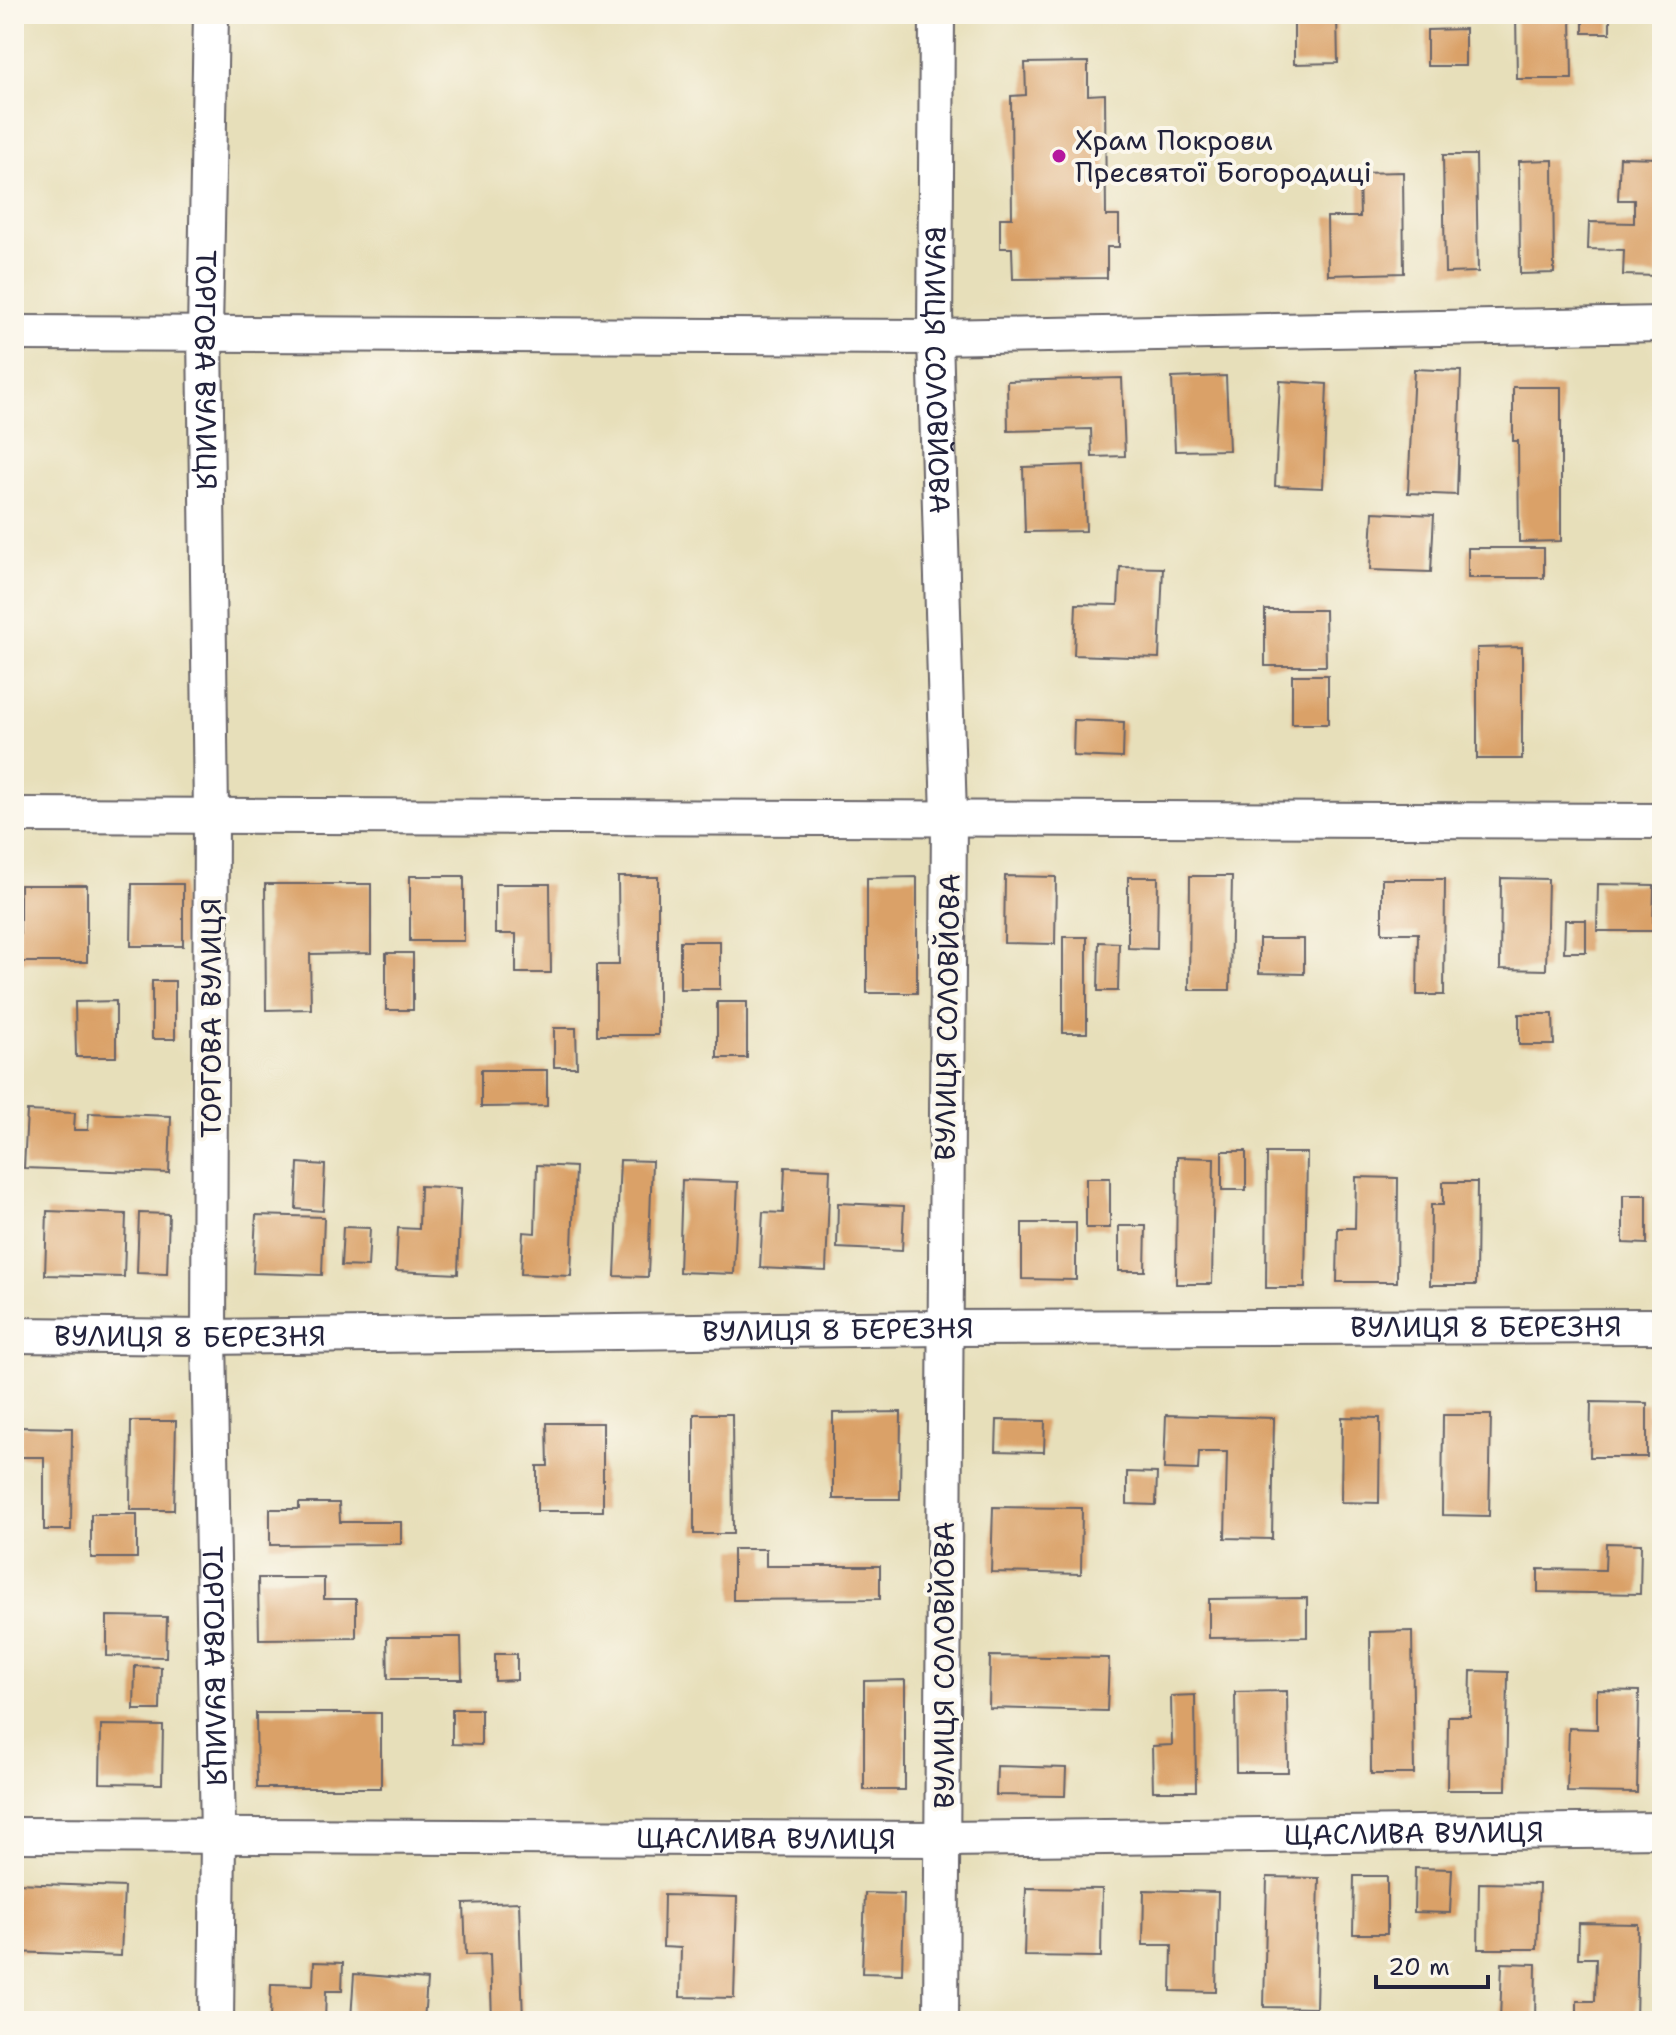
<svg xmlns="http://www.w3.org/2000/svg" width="1676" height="2035" font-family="'Shantell Sans',sans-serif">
  <rect width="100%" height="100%" fill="#fbf7ec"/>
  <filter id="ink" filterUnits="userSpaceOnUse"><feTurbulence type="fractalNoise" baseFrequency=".0125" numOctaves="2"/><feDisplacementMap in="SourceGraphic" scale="16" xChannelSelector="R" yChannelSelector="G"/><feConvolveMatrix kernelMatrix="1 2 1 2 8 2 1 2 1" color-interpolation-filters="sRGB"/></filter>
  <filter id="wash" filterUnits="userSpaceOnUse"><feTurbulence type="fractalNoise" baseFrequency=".006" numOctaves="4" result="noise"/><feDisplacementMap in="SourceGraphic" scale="32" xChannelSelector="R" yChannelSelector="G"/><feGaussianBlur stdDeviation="1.8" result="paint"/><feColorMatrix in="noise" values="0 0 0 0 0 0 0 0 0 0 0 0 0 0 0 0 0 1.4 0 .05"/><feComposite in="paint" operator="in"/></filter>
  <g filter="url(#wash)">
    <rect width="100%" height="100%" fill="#e7dfba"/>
    <g id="blocks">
      <path fill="#daa168" d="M1294,14h43l1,49 -44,1z
        M1516,14h55l1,65h-55z
        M1583,14h27v19h-27z
        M1465,29v37h-38v-36z
        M1088,62v33l17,-1 1,122h13v31h-12v31l-94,1 -1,-31h-12v-30h12l-1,-122 15,-1 -1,-32z
        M1443,155h33l2,117 -33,1z
        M1620,157l40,1 -3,118 -34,-1 1,-25 -36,-1 1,-27 45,1v-23h-16z
        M1553,160l1,113 -34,1 -1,-113z
        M1403,172l1,101 -76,2 -1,-58h33l-1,-44z
        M1414,369l47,2 -4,124 -49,-2z
        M1226,376l3,74 -54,1 -3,-73z
        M1122,378l3,78 -33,1 -1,-28 -83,2 -1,-50z
        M1280,381l47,3 -4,104 -48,-2z
        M1513,387h48v154l-42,1 -1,-101h-5z
        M1084,465l2,66 -61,1 -2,-65z
        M1373,512l61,3 -3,57 -61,-2z
        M1468,548h76v30h-76z
        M1120,567l43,1 -4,90 -85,-3 2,-51 42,1z
        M1265,610h60l1,56h-61z
        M1522,647v112h-45v-111z
        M1292,675h36v49h-36z
        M1074,720l50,2 -1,36 -50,-2z
        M410,876h54v65h-54z
        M1005,876l51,1 -1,67 -51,-1z
        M1190,876h42l-2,114h-41z
        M618,877h40v158h-61v-70h22z
        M917,877v116h-50v-115z
        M1128,877h30l-1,72 -29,-1z
        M1501,878l47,1 -2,91 -46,-1z
        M1382,879h63l-1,116h-27l1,-62h-36z
        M132,884h51v62h-52z
        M265,884h106v69l-61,1 1,55 -45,1z
        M495,884h55l1,89h-35v-39h-21z
        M1598,884l56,1 -1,46h-56z
        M20,885h67v77h-67z
        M1565,920h21v32h-22z
        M1063,937h24v96h-24z
        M1259,939h45v35l-45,-1z
        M680,941h40v48h-40z
        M1099,942l20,1 -1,48h-20z
        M386,953h27v57h-27z
        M152,981h23v58h-23z
        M116,1001v56h-40l-1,-55z
        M717,1002h30v56h-30z
        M1519,1014h34l1,31h-35z
        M554,1028h22l1,39h-23z
        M481,1070h66v36l-66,1z
        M27,1111l48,2 -1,17h14l1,-17 82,3 -2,57 -145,-5z
        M1222,1151h24v39h-24z
        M1267,1153h40l-2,135h-39z
        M1177,1157l37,1 -2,126h-36z
        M620,1160l32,1 -4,116 -33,-1z
        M298,1163l27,2 -2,46 -27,-2z
        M537,1165l38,2 -4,109 -50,-2 2,-42 12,1z
        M785,1167l45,2 -4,102 -66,-3 3,-56 20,1z
        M1356,1177l42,1 -1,104h-60l1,-54h17z
        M1086,1178h24v50h-24z
        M682,1180l56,2 -4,92 -55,-2z
        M1443,1182h34l-1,103h-46l1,-80h12z
        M420,1186l41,2 -3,86 -62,-3 2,-43 21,1z
        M1623,1195h24v49l-24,-1z
        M838,1203l66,3 -2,45 -65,-3z
        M47,1211l79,3 -2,63 -79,-2z
        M139,1213l30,1 -2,60 -30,-1z
        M256,1215l68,2 -2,58 -69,-2z
        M1022,1223h54v57l-54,-1z
        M1119,1226h27l-1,45h-26z
        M343,1227l27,1 -2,39 -27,-1z
        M1591,1402l56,1v54h-57z
        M901,1412l-1,87h-67v-86z
        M694,1414h38l1,120h-39z
        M1166,1415l108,3 -2,121 -47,-1 2,-86h-28l-1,18 -34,-1z
        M1443,1415h48l-2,101 -47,-1z
        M1342,1417l38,1 -1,85 -38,-1z
        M997,1420l48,1 -1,31 -48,-1z
        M131,1421h45l-2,89h-44z
        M547,1423h56v88h-66v-45h11z
        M21,1427l51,1 -1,102h-27v-73h-24z
        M1127,1472l30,1 -1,32 -29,-1z
        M299,1503h40l1,19h61v22l-131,1v-36h29z
        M993,1507l89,1 -1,66 -90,-2z
        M91,1514h46v44h-46z
        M1606,1543l35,1 -1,50 -102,-2v-23l67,1z
        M733,1549h33v17h114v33l-147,1z
        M258,1578h66v21h32v39l-97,1z
        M1307,1598v39l-98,1v-39z
        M107,1616l60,1 -1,40 -59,-1z
        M1412,1631l2,143h-43l-1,-142z
        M387,1637h74l1,42h-74z
        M495,1654h22v26l-22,1z
        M990,1656l119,2 -2,53 -118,-3z
        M135,1666l26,1 -1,43h-26z
        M1471,1671l37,1 -2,118h-59l1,-74h22z
        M905,1680v110h-41v-109z
        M1597,1690l42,1 -2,102 -70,-1 2,-64 28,1z
        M1287,1691l1,81h-52l-1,-80z
        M1195,1695l1,96h-43l-1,-45 20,-1 -1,-49z
        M452,1709h29v36l-29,-1z
        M256,1713h125v75h-124z
        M101,1725l62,1 -1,58 -62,-1z
        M997,1766l69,2 -1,28 -69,-1z
        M1415,1868l37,1 -2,44 -36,-1z
        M1354,1876h33v58h-34z
        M1267,1877l52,1 -3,130 -52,-1z
        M15,1883l109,4 -3,69 -107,-4z
        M1479,1883l60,1 -2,65h-59z
        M1026,1888l76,1 -1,68 -77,-1z
        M1144,1890l74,2 -2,100 -45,-1 1,-46h-29z
        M865,1893l39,1 -2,80 -40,-1z
        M664,1895l73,2 -3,101 -54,-1 1,-49 -18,-1z
        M519,1902l4,119h-31l-2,-67 -24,1 -2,-51z
        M1579,1923l59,1 -2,97h-59v-20h18l1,-43h-18z
        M314,1962l29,1 -1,28h-16l-1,30h-55l1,-37 42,1z
        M1502,1963l34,1 -1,57h-35z
        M354,1974l73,6 -3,41 -73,-2z
        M785,2015l108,3v3h-108z"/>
    </g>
  </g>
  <g filter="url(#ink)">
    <use href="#blocks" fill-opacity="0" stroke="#676467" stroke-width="2"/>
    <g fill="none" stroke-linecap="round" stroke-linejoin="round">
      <g stroke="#676467" stroke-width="38">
        <g id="minor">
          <path id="s1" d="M211,14l-6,318 6,483 -2,522 9,500 -2,184"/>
          <path id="s2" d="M937,14l-2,323 14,480 -8,1204"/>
          <path d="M14,333l921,4 727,-13"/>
          <path d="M14,815l1648,6"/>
          <path id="s3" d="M14,1335l195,2 734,-9 719,-2"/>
          <path id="s4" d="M14,1835l930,4 718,-9"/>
        </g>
      </g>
      <use href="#minor" stroke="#fff" stroke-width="34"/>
    </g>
  </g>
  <circle fill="#b5179e" stroke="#fbf7ec" stroke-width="3" cx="1059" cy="156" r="8"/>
  <g text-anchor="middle" stroke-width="8" stroke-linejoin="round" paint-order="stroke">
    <g font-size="28" fill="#22223b" stroke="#fbf7ec" text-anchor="start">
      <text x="1075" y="150">Храм Покрови<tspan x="1075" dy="32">Пресвятої Богородиці</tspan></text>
    </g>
    <g font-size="28" fill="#22223b" stroke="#fbf7ec">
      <text dy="10" stroke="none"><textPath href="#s1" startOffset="356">ТОРГОВА ВУЛИЦЯ</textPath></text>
      <text dy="10" stroke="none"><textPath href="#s2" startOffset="356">ВУЛИЦЯ СОЛОВЙОВА</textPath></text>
      <text transform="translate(947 1017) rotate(-89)" y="10">ВУЛИЦЯ СОЛОВЙОВА</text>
      <text transform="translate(211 1018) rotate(-90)" y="10">ТОРГОВА ВУЛИЦЯ</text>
      <text dy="10" stroke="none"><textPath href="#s3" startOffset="1472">ВУЛИЦЯ 8 БЕРЕЗНЯ</textPath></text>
      <text dy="10" stroke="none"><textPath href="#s3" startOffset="824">ВУЛИЦЯ 8 БЕРЕЗНЯ</textPath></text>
      <text dy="10" stroke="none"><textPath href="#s3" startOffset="176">ВУЛИЦЯ 8 БЕРЕЗНЯ</textPath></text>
      <text dy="10" stroke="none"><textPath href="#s1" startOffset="1652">ТОРГОВА ВУЛИЦЯ</textPath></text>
      <text transform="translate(944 1665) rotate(-90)" y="10">ВУЛИЦЯ СОЛОВЙОВА</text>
      <text dy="10" stroke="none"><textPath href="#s4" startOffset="1400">ЩАСЛИВА ВУЛИЦЯ</textPath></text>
      <text dy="10" stroke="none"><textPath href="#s4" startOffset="752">ЩАСЛИВА ВУЛИЦЯ</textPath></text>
    </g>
  </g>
  <rect width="1676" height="2035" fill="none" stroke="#fbf7ec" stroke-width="48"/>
  <path d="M1376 1975v12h112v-12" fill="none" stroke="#22223b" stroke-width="4"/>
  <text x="1388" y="1975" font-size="24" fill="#22223b" stroke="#fbf7ec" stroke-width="6" paint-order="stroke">20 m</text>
</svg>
